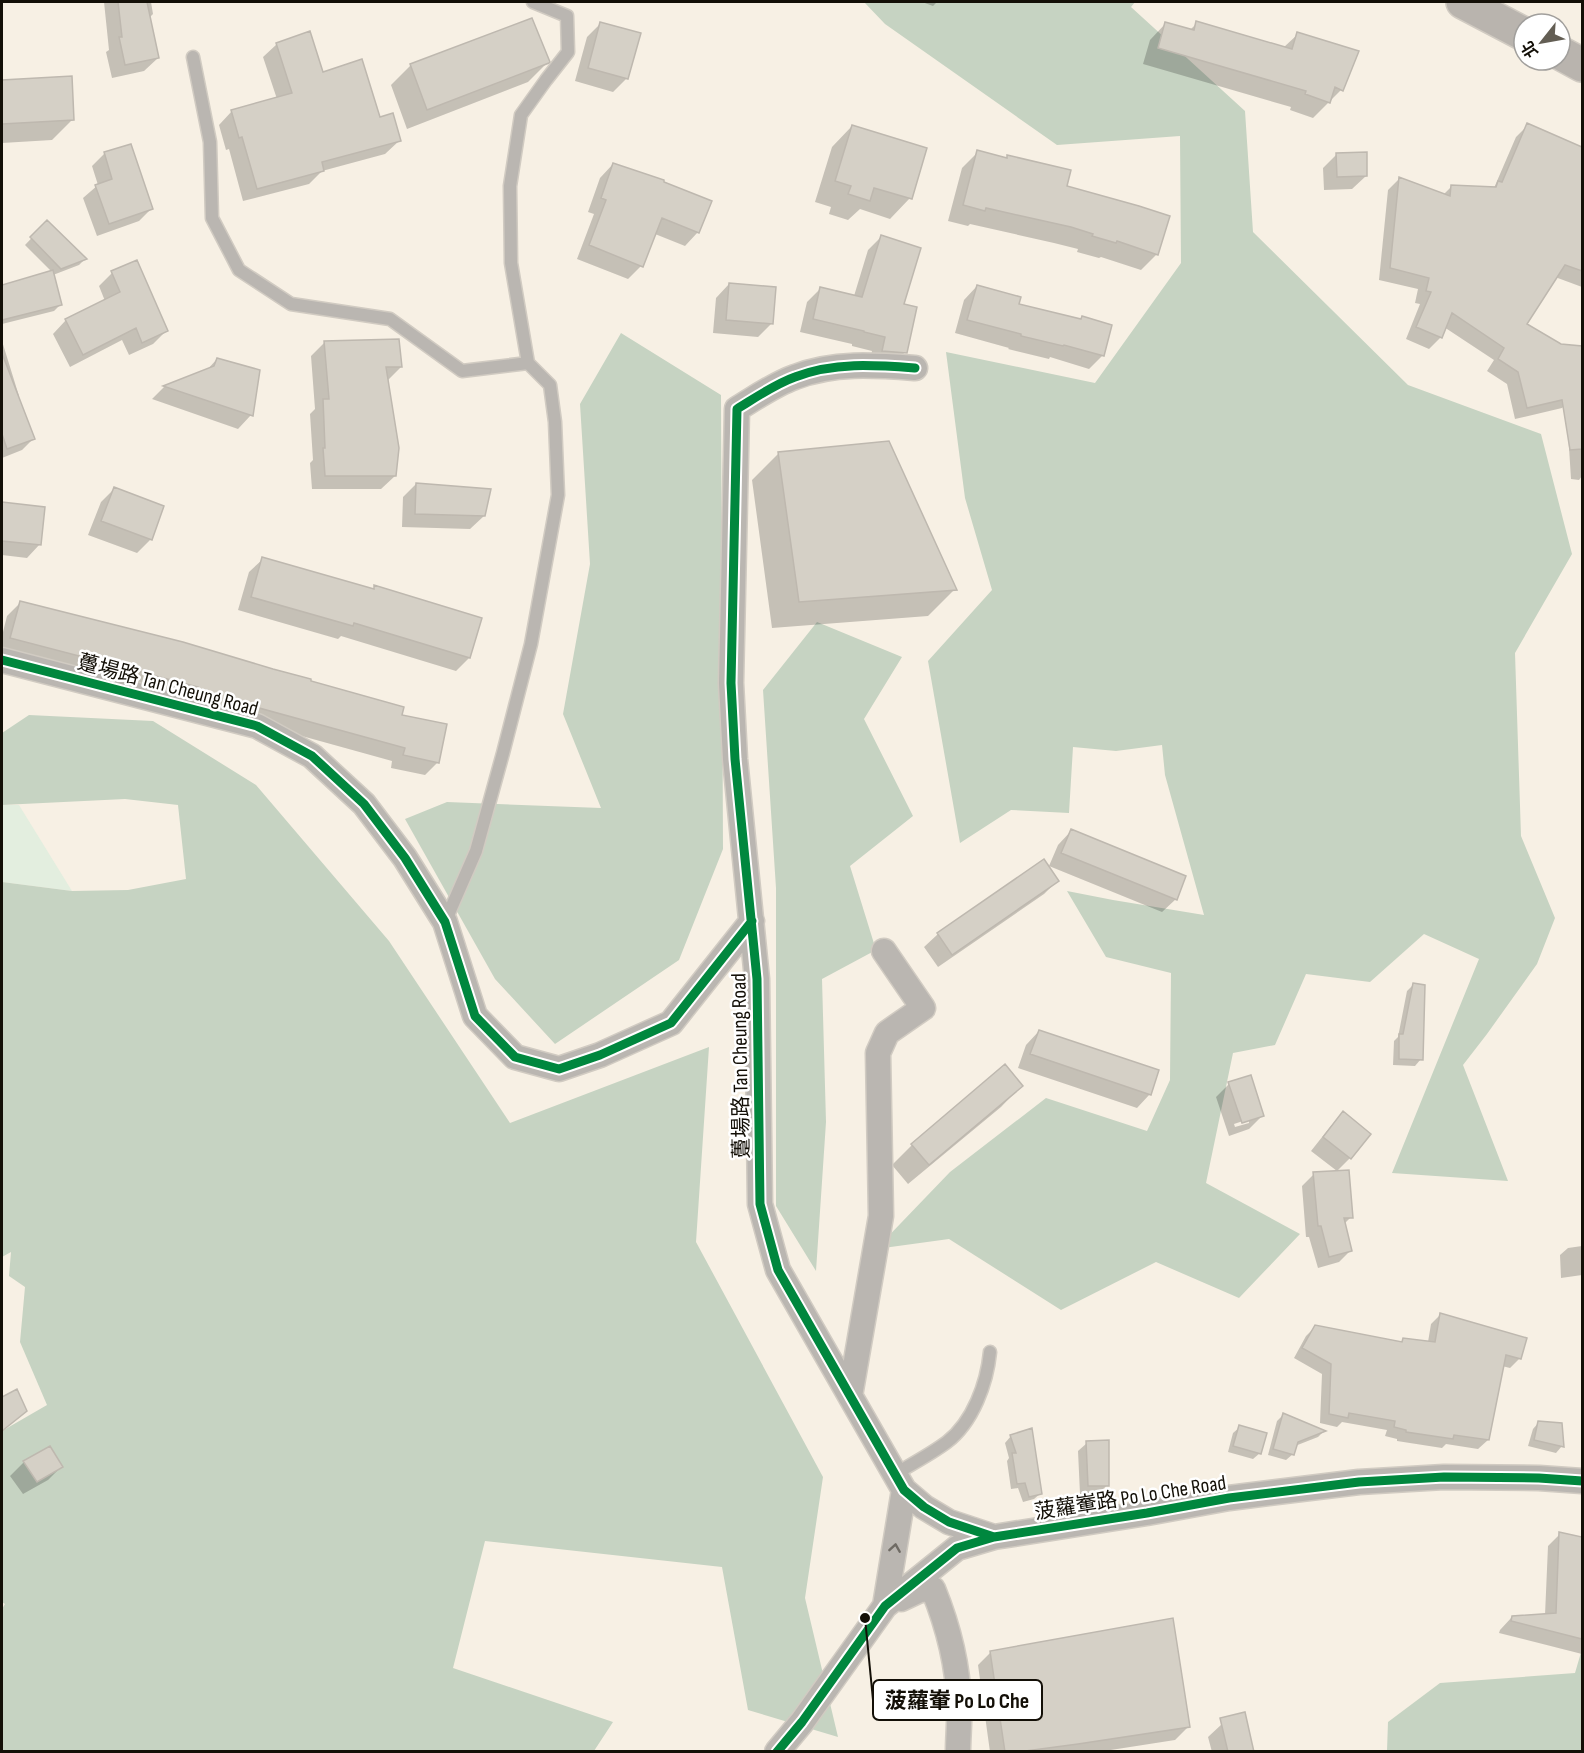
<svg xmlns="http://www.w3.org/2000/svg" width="1584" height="1753" font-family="'Sofia Sans Condensed','Noto Sans TC',sans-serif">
  <rect width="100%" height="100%" fill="#f7f0e4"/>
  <path fill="#e3eedf" d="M2,805h17l53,86 -70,-9z"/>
  <path fill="#c6d3c2" d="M864,2h271l-4,5 114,104 8,121 155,153 133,49 31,120 -57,99 6,183 34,82 -18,46 -50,70 -24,31 45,116 -116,-8 87,-214 -55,-25 -54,48 -64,-8 -31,71 -42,8 -27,130 94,51 -61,64 -83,-36 -95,48 -112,-71 -73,10 74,-77 96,-74 101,33 23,-51 1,-107 -65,-16 -39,-66 46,9 91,15 -39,-140 -3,-30 -46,6 -43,-4 -4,66 -58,-3 -51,33 -32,-182 64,-71 -27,-92 -19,-146 149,31 86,-120 -1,-127 -123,9 -172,-121z
    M621,333l100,62 2,454 -44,111 -124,84 -60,-65 -90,-160 42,-17 154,6 -38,-94 27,-150 -10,-160z
    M817,622l85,35 -38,62 49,97 -63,50 26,84 -54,29 4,143 -10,149 -40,-65v-318l-13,-198z
    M29,715l124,6 103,64 133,156 121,182 199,-76 -13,195 127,235 -18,121 33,139 -90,-27 -26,-143 -237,-26 -32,127 160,54 -19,29h-592v-142l3,-5 -3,-2v-171l45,-26 -27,-63 5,-55 -16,-11 2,-24 -9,5v-375l70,9 56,-1 58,-11 -8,-74 -53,-6 -123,6v-72z
    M1582,1649v102h-195l1,-29 52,-39 135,-10z"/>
  <path fill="#0003" fill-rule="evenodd" d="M104,2h47l2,12 -4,4 9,40 -14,13 -32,7 -6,-26 3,-2z
    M922,2h15l-4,4z
    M601,23l26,55 -14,14 -38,-11 12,-44z
    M1166,23l24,7 7,-7 86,25 15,-14 43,56 -28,28 -23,-8 1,-3 -148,-43 7,-24z
    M277,44l45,30 57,45 20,22 -14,13 -63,17 -13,13 -66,17 -14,-52 -3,1 -7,-25 13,-14 45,-12 -14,-42z
    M548,62l-20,20 -121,47 -16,-44 20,-20z
    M70,78l3,41 -21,21 -50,3v-61z
    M1528,125l54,23v139l-27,-10 -30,47 49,72 -12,12 -47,11 -8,-35 -20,-13 7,-11 -50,-33 -3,10 -12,12 -23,-10 14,-35 -5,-1 3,-14 -39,-9 9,-90 11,-11 44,16 9,-9 42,2 22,-51z
    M852,126l58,72 -20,21 -30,-10 -12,11 -19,-6 2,-7 -16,-5 17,-55z
    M130,145l21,64 -12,12 -42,15 -14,-38 15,-13 -6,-19 12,-12z
    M978,152l28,7 2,-2 57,30 92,67 -16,16 -40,-13 -2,1 -22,-6 1,-3 -24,-6 -84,-19 -2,2 -20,-5 14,-53z
    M1336,155l30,21 -14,13 -28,1 -1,-22z
    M613,164l85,68 -13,14 -30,-12 -14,32 -13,13 -51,-20 17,-45 -6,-2 12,-34z
    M47,222l38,37 -6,6 -26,10 7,30 -6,6 -52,13v-38l50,-14 -27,-27z
    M881,237l21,68 3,47 -13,14 -23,-2 3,-13 -20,-5v-2l-52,-12 7,-30 13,-13 34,7 14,-46z
    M112,273l54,58 -13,13 -24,11 -7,-15 -52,27 -17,-33 13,-14 39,-19 -6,-15z
    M729,284l43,39 -14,14 -45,-4 3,-35z
    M977,286l40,19 86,50 -14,14 -39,-12 -1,2 -41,-10 1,-1 -54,-15 9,-33z
    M2,341l17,55 -2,1 16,42 -11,11 -20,8z
    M324,343l77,24 -14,14 8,95 -14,13h-69l-2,-26 3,-3 -3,-46 5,-5 -4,-53z
    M217,359l34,56 -13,14 -86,-30 12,-12 42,-16z
    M1573,410l9,1v65l-3,4 -8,-1 -4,-63z
    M779,453l176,136 -27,27 -156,12 -20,-148z
    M416,484l68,32 -14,13 -68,-2 1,-30z
    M114,489l48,18 -12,33 -13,13 -49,-18 13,-33z
    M2,504l42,4 -4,36 -13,14 -25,-3z
    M263,559l109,31 3,-3 94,71 -13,13 -115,-35 -3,3 -100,-29 11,-38z
    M20,603l289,79 91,34 38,46 -13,13 -34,-7 1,-7 -390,-108v-17l5,-20z
    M1071,831l105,68 -14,13 -113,-46 9,-21z
    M1044,861l13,20 -13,13 -106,73 -14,-20 14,-13z
    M1413,985l8,74 -6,7 -22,-1 1,-24 4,-4 9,-46z
    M1039,1031l111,63 -13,14 -119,-40 8,-23z
    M1229,1084l34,31 -14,14 -20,7 -13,-39zM1249,1119v4l-14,4 -1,-3z
    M1021,1086l-20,21 -93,77 -16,-19 20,-20z
    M1343,1113l7,45 -13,13 -26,-20 19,-24z
    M1314,1174l37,43 -7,7 7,26 -12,12 -21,6 -9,-31h-3l-4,-51z
    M1582,1246v29l-21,3 -1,-23 8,-7z
    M1441,1314l79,44 -10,10 -8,-2 -14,74 -10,9 -32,-5 -4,4 -45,-7v-2l-12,-3 2,-6 -45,-8 -5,5 -17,-4 2,-49 -28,-16 12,-22 10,-10 84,17 4,-4 24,3 3,-18z
    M1283,1415l40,17 -5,5 -23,9 -2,8 -7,6 -18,-5 9,-34z
    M1539,1422l23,24 -6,7 -28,-7 5,-17z
    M1240,1427l20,26 -7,6 -25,-7 5,-19z
    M1011,1436l30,57 -7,6 -11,3 -5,-14 -7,1 -4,-28 2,-3 -4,-15z
    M1087,1443l20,42 -8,9h-19l-2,-43z
    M50,1448l11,19 -13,13 -25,14 -13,-18 14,-14z
    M1560,1534l22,4v116l-83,-21 1,-3 12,-13 33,-2 3,-69z
    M991,1652l197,75 -13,13 -77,12h-108l-12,-87z
    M1243,1712l9,37 -2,3h-38l-4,-15 14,-13z"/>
  <path fill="#d5d0c6" stroke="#beb8af" stroke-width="1.5" d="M118,2h29l12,56 -34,7 -6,-28h3z
    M532,18l18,44 -1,1 -122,47 -17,-46z
    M1196,21l96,28 5,-17 62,19 -16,40 -8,-4 -5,16 -25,-9 1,-3 -148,-43 7,-26 29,8z
    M600,22l41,11 -13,46 -40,-11z
    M310,31l13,41 39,-13 18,58 13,-4 8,28 -79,21 2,9 -67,18 -15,-52 -3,1 -8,-28 61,-17 -16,-50z
    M72,76l2,44 -72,4v-44z
    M1527,123l55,24v124l-17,-6 -38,59 34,20 21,2v103l-12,1 -8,-50 -35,8 -9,-36 -20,-13 6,-11 -52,-35 -10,25 -26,-11 15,-35 -5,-1 3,-13 -39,-10 9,-91 51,19 1,-11 45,2 2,-6 4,1z
    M852,125l75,23 -15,51 -38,-11 -4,13 -22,-7 3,-8 -16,-5z
    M131,144l22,65 -44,15 -14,-39 17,-6 -8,-27z
    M977,150l30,8v-3l64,15 -4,16 72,20 31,10 -12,39 -41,-14 -1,2 -24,-7 1,-2 -22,-7 -85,-19 -1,3 -22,-6z
    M1367,152v24l-30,1 -1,-24z
    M613,163l51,17v2l48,19 -13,32 -37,-15 -19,49 -54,-22 17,-45 -5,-2z
    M47,220l40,39 -26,10 -31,-32z
    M881,235l40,13 -17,56 13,3 -10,46 -25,-2 3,-14 -21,-5v-1l-51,-12 7,-32 42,10z
    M137,260l31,71 -26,12 -6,-15 -53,27 -18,-36 55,-27 -9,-21z
    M53,270l9,35 -60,15v-35z
    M729,283l47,4 -3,37 -47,-4z
    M977,285l44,12 -2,7 62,15 1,-3 30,9 -8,31 -40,-11 -1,1 -42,-10v-2l-54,-14z
    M399,339l3,28h-16l13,81 -3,28h-71l-2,-28h2l-2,-49h6l-5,-58z
    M3,356l32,83 -28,10 -5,-15v-77z
    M217,358l43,12 -7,46 -90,-30 51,-20z
    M889,441l68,149 -158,12 -21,-150z
    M416,483l75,6 -6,27 -70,-2z
    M114,487l50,19 -12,34 -51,-19z
    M2,502l43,5 -4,38 -39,-4z
    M262,557l112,32v-4l108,33 -12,40 -116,-35 -1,3 -102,-29z
    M20,601l163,41 90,27 38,10v2l93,26 -2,8 45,9 -8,39 -36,-8 2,-7 -208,-57 1,-4 -188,-49z
    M1071,829l115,47 -9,24 -116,-47z
    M1044,859l15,22 -107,74 -15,-22z
    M1413,983l12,2 -2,75 -24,-1v-25h4z
    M1039,1030l120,40 -8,25 -121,-41z
    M1005,1064l18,22 -94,79 -18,-21z
    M1251,1075l13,41 -22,7 -14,-41z
    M1343,1111l28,23 -20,25 -28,-22z
    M1349,1170l4,48h-9l8,33 -23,6 -8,-31h-3l-5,-54z
    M1440,1313l87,25 -6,21 -15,-4 -17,85 -35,-5 -1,4 -47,-7v-2l-12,-3 1,-6 -46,-8 -1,5 -19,-4 2,-50 -29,-16 13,-23 87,17 1,-4 32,4z
    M17,1389l10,22 -25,20v-34z
    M1283,1413l43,18 -28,11 -4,13 -21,-6z
    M1538,1421l24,2 2,24 -30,-7z
    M1239,1425l28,8 -6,21 -28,-8z
    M1032,1428l10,66 -13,3 -4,-14 -8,1 -5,-31h4l-6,-18z
    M1109,1440v46h-21l-2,-45z
    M50,1446l13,21 -26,15 -14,-21z
    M1559,1532l23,5v102l-71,-18 1,-5 44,-3z
    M1173,1618l17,109 -112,17 -60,8h-13l-15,-101z
    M1245,1712l9,40h-26l-8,-34z"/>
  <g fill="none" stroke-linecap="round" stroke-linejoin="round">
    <g stroke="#d1cbc2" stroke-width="15">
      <path id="service" d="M193,57l17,85 2,76 27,52 52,34 99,15 72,52 66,-8 22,22 5,37 3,73 -27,149 -28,109 -27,98 -31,71
        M528,363l-17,-100 -1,-77 11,-71 25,-35 22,-28 -1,-36 -34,-14
        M895,1474c17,-10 36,-20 52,-32 26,-20 40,-59 43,-90"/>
    </g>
    <g stroke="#d1cbc2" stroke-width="27">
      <path id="minor" d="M915,368c-41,-3 -81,-6 -120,9 -20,7 -40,21 -58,32l-6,274 4,76 22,220 3,225 18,66 126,220 20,17 25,15 45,15
        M2,660l255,66 55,30 52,48 41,54 40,64 30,94 40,41 44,12 41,-14 71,-32 81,-102
        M850,1396l31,-180 -3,-163 9,-20 36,-25 -39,-57
        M901,1599l19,-9 13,-1c15,37 25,75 26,115 1,16 -1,32 -1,48
        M885,1606l19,-116
        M777,1752l25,-30 83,-116 72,-58 37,-11 153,-24 82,-15 130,-16 85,-5 95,1 43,3"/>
    </g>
    <g stroke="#d1cbc2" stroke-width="36">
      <path id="secondary" d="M1463,2l61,32
        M1560,53l22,12"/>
    </g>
    <use href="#service" stroke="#bab6b1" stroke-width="12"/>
    <use href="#minor" stroke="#bab6b1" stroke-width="24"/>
    <use href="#secondary" stroke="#b9b4ae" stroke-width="33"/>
    <g stroke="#fff" stroke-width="13">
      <path id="cycleway" d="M915,368c-41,-3 -81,-6 -120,9 -20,7 -40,21 -58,32l-6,274 4,76 22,220 3,225 18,66 126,220 20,17 25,15 45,15
        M2,660l255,66 55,30 52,48 41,54 40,64 30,94 40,41 44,12 41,-14 71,-32 81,-102
        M777,1752l25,-30 83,-116 72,-58 37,-11 153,-24 82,-15 130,-16 85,-5 95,1 43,3"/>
    </g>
    <use href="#cycleway" stroke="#00873e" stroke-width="9"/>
  </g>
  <defs><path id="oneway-chevron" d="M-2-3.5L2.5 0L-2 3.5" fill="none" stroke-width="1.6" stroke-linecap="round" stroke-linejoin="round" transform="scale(1.5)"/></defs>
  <use stroke="#6f6b64" href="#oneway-chevron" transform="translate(895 1548) rotate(-81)"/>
  <g text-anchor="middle" stroke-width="5" stroke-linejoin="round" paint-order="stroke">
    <g font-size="21" fill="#130f07" stroke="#fff">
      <text transform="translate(168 685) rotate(15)" y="7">躉場路 Tan Cheung Road</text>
      <text transform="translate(740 1066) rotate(-91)" y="7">躉場路 Tan Cheung Road</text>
      <text transform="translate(1130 1497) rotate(-9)" y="7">菠蘿輋路 Po Lo Che Road</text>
    </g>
  </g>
  <path fill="none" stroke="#130f07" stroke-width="2" d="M865 1618L873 1700"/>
  <circle fill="#130f07" stroke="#fff" stroke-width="2" cx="865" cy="1618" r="6"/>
  <rect fill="#fff" stroke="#130f07" stroke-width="2" x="873" y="1680" width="169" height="40" rx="6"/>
  <g font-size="22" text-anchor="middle" font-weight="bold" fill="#130f07">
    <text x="957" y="1708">菠蘿輋 Po Lo Che</text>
  </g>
  <rect width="1584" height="1753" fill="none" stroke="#130f07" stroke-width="6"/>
  <g transform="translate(1542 42) rotate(239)"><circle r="28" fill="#ffffff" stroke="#a19f9c" stroke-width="1.5"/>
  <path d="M0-4.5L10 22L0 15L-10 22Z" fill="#635e54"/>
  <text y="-9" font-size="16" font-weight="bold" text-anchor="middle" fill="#130f07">北</text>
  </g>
</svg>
